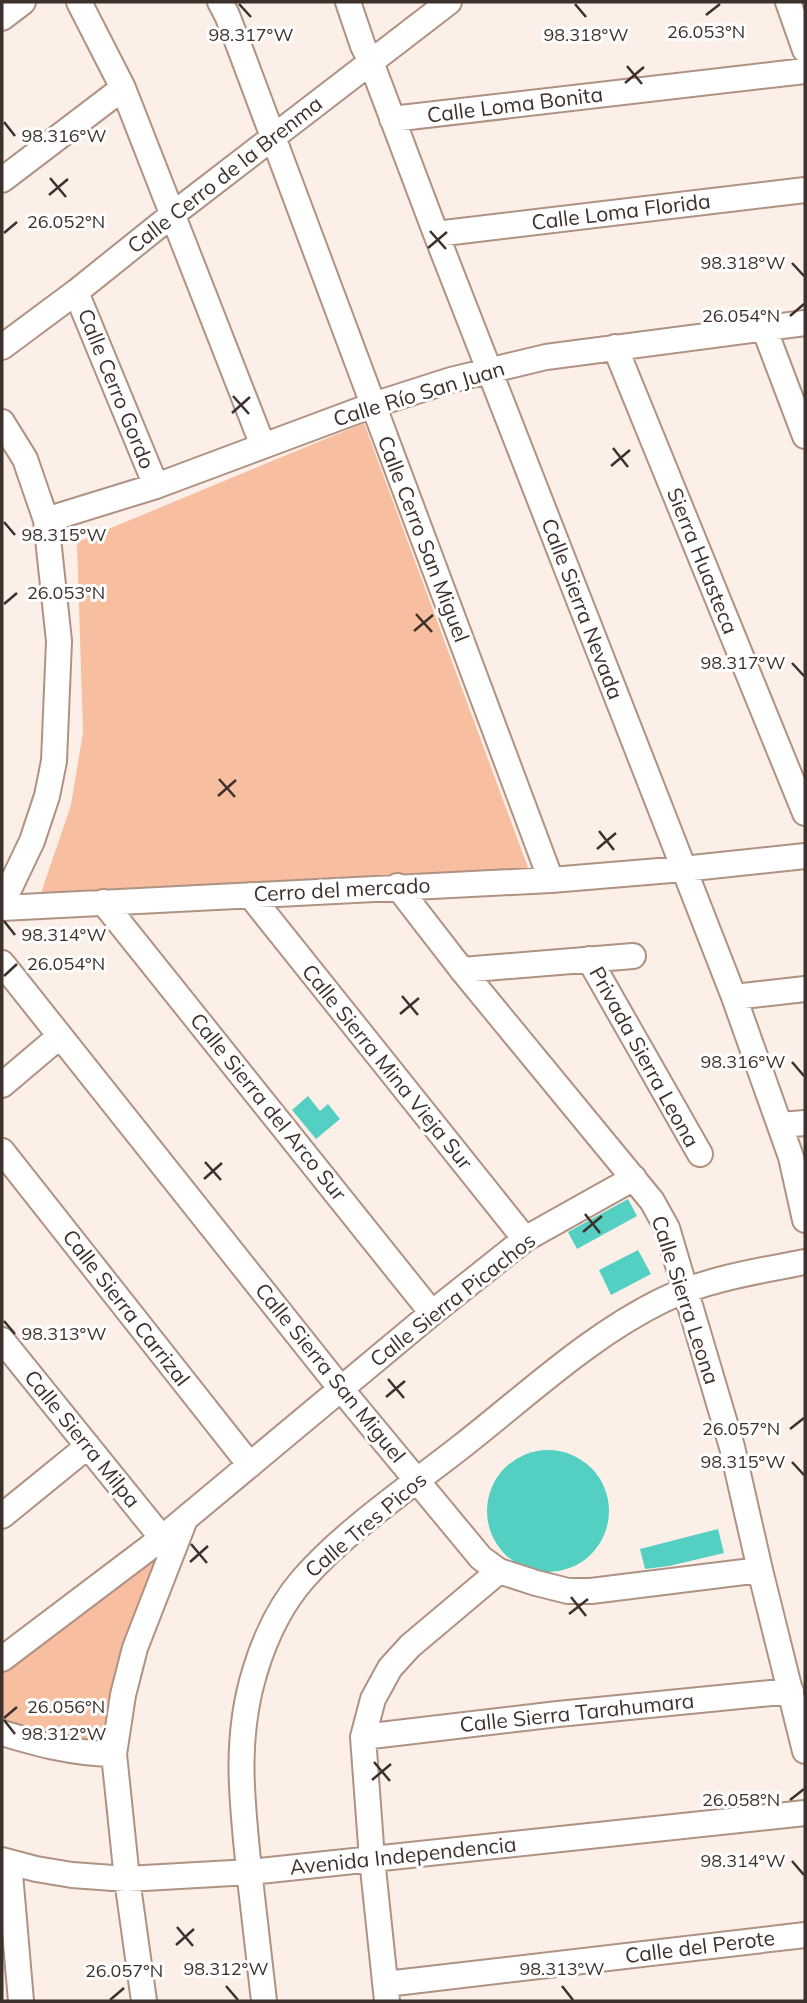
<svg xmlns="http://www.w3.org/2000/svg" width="807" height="2003" font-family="Mulish,sans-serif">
  <rect width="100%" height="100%" fill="#fcefe8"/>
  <path fill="#f7be9f" d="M364,423l166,450 -491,26 32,-94 12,-73 -6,-190z
    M158,1555l-16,43 -38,150 -102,-26v-49l84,-70z"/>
  <path fill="#53d0c2" d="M308,1096l12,15 8,-7 12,15 -24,20 -24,-29z
    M628,1199l9,17 -60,33 -9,-17z
    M638,1250l13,24 -40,21 -12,-25z
    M487 1511a61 61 0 1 1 122 0a61 61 0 1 1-122 0Z
    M718,1529l6,24 -55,13 -24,3 -5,-20z"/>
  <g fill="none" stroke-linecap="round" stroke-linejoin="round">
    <g stroke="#af9282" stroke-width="28">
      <path id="minor" d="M79,2l44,86 140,358
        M220,2l7,13 15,39 309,826
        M348,2l15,44 8,16 65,172 298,763 57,160 14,63
        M788,2l17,48
        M2,18l21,-16
        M392,119l413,-48
        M2,180l121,-92
        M436,234l369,-44
        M76,292l80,194
        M764,328l41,108
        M2,347l74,-55 96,-77 277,-213
        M615,347l190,466
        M2,422l23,37 21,61 13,121 -5,120 -7,35 -15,45 -30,63
        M46,520l110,-34 217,-81 78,-25 95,-23 259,-34
        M397,886l65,84 190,231 15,27 65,219 28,123 45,181
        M250,895l275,344
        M103,902l329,411
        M2,908l549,-28 132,-11 122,-13
        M589,959l111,195
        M2,963l339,426 140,169 18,13 37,12 32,8h23l169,-21
        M462,970l171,-14
        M734,997l71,-8
        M2,1085l58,-49
        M780,1125l25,-2
        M2,1151l248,314
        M2,1340l160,198
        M2,1516l86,-70
        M2,1659l160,-121 270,-225 93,-74 109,-61
        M2,1733c37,11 73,21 112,21
        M363,1737l195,-23 233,-23
        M2,1860l34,9 36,6 55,4 123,-7 555,-59
        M9,1862l12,139
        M386,1984l419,-49
        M144,2001l-17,-122 -13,-125 9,-59 12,-47 49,-126
        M264,2001c-5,-44 -10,-87 -15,-131 -7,-69 -15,-131 6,-199 10,-33 26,-67 49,-93 42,-48 107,-92 158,-132 64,-50 127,-110 201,-146 44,-21 95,-29 142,-38
        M387,2001l-15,-142 -9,-122 10,-38 17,-31 20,-22 89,-75"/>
    </g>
    <use href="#minor" stroke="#fff" stroke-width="24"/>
  </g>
  <path fill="none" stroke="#3d312b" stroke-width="2.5" d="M239,4l12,13M575,4l11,13M706,15l14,-11M627,66l15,18M625,83l19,-16M4,122l11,14M50,178l16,19M49,195l19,-16M430,231l16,18M4,233l13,-11M428,248l19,-16M792,263l12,13M790,316l14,-12M233,396l16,18M232,413l18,-16M613,448l15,19M611,466l19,-16M4,522l11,13M4,604l13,-11M416,614l16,18M414,631l19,-16M792,663l12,13M219,779l16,18M218,796l18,-16M599,831l15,19M597,849l19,-16M4,921l11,14M4,976l13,-12M402,996l16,19M400,1014l19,-16M792,1062l12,14M205,1162l16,18M204,1179l18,-16M585,1214l15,19M583,1232l19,-16M4,1321l11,13M388,1379l16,19M386,1397l19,-16M790,1429l14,-11M792,1462l12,13M191,1544l16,19M190,1562l18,-16M571,1597l15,19M569,1614l19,-15M4,1718l13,-11M4,1720l11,14M374,1762l16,19M372,1780l19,-16M790,1800l14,-11M792,1861l12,14M177,1927l16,19M176,1945l18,-16M226,1986l12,14M562,1986l11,14M110,2000l14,-12"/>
  <g text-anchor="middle" stroke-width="6" stroke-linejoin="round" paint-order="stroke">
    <g font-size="21" fill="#3d312b" stroke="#fff">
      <text transform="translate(515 105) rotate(-7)" y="7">Calle Loma Bonita</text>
      <text transform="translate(225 175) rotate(-38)" y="7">Calle Cerro de la Brenma</text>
      <text transform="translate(621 212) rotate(-7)" y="7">Calle Loma Florida</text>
      <text transform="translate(116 389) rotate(68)" y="7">Calle Cerro Gordo</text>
      <text transform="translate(419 394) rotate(-17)" y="7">Calle Río San Juan</text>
      <text transform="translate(423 539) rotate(69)" y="7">Calle Cerro San Miguel</text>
      <text transform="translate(702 561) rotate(68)" y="7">Sierra Huasteca</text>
      <text transform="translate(582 609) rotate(69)" y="7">Calle Sierra Nevada</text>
      <text transform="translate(342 890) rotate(-3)" y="7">Cerro del mercado</text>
      <text transform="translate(644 1057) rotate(61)" y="7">Privada Sierra Leona</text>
      <text transform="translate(387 1067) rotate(51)" y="7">Calle Sierra Mina Vieja Sur</text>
      <text transform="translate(268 1107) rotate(51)" y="7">Calle Sierra del Arco Sur</text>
      <text transform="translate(453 1300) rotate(-38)" y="7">Calle Sierra Picachos</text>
      <text transform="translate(685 1300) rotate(72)" y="7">Calle Sierra Leona</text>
      <text transform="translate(126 1308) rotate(52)" y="7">Calle Sierra Carrizal</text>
      <text transform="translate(330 1373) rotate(51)" y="7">Calle Sierra San Miguel</text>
      <text transform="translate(82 1439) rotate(51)" y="7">Calle Sierra Milpa</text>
      <text transform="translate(366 1525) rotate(-40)" y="7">Calle Tres Picos</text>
      <text transform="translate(577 1713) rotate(-6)" y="7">Calle Sierra Tarahumara</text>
      <text transform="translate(403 1856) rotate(-6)" y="7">Avenida Independencia</text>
      <text transform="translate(700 1947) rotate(-7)" y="7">Calle del Perote</text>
    </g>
  </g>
  <g font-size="18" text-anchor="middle" fill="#3d312b" stroke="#fff" stroke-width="6" stroke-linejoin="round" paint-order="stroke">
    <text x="706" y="38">26.053°N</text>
    <text x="251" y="41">98.317°W</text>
    <text x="586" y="41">98.318°W</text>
    <text x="64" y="142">98.316°W</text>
    <text x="66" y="228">26.052°N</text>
    <text x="743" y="269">98.318°W</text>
    <text x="741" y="322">26.054°N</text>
    <text x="64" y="541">98.315°W</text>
    <text x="66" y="599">26.053°N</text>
    <text x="743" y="669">98.317°W</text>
    <text x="64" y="941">98.314°W</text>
    <text x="66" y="970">26.054°N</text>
    <text x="743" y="1068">98.316°W</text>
    <text x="64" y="1340">98.313°W</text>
    <text x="741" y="1435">26.057°N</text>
    <text x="743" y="1468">98.315°W</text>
    <text x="66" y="1713">26.056°N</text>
    <text x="64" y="1740">98.312°W</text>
    <text x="741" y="1806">26.058°N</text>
    <text x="743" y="1867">98.314°W</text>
    <text x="226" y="1975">98.312°W</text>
    <text x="562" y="1975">98.313°W</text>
    <text x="124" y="1977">26.057°N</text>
  </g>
  <rect width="807" height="2003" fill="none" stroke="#3d312b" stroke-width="7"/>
</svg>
